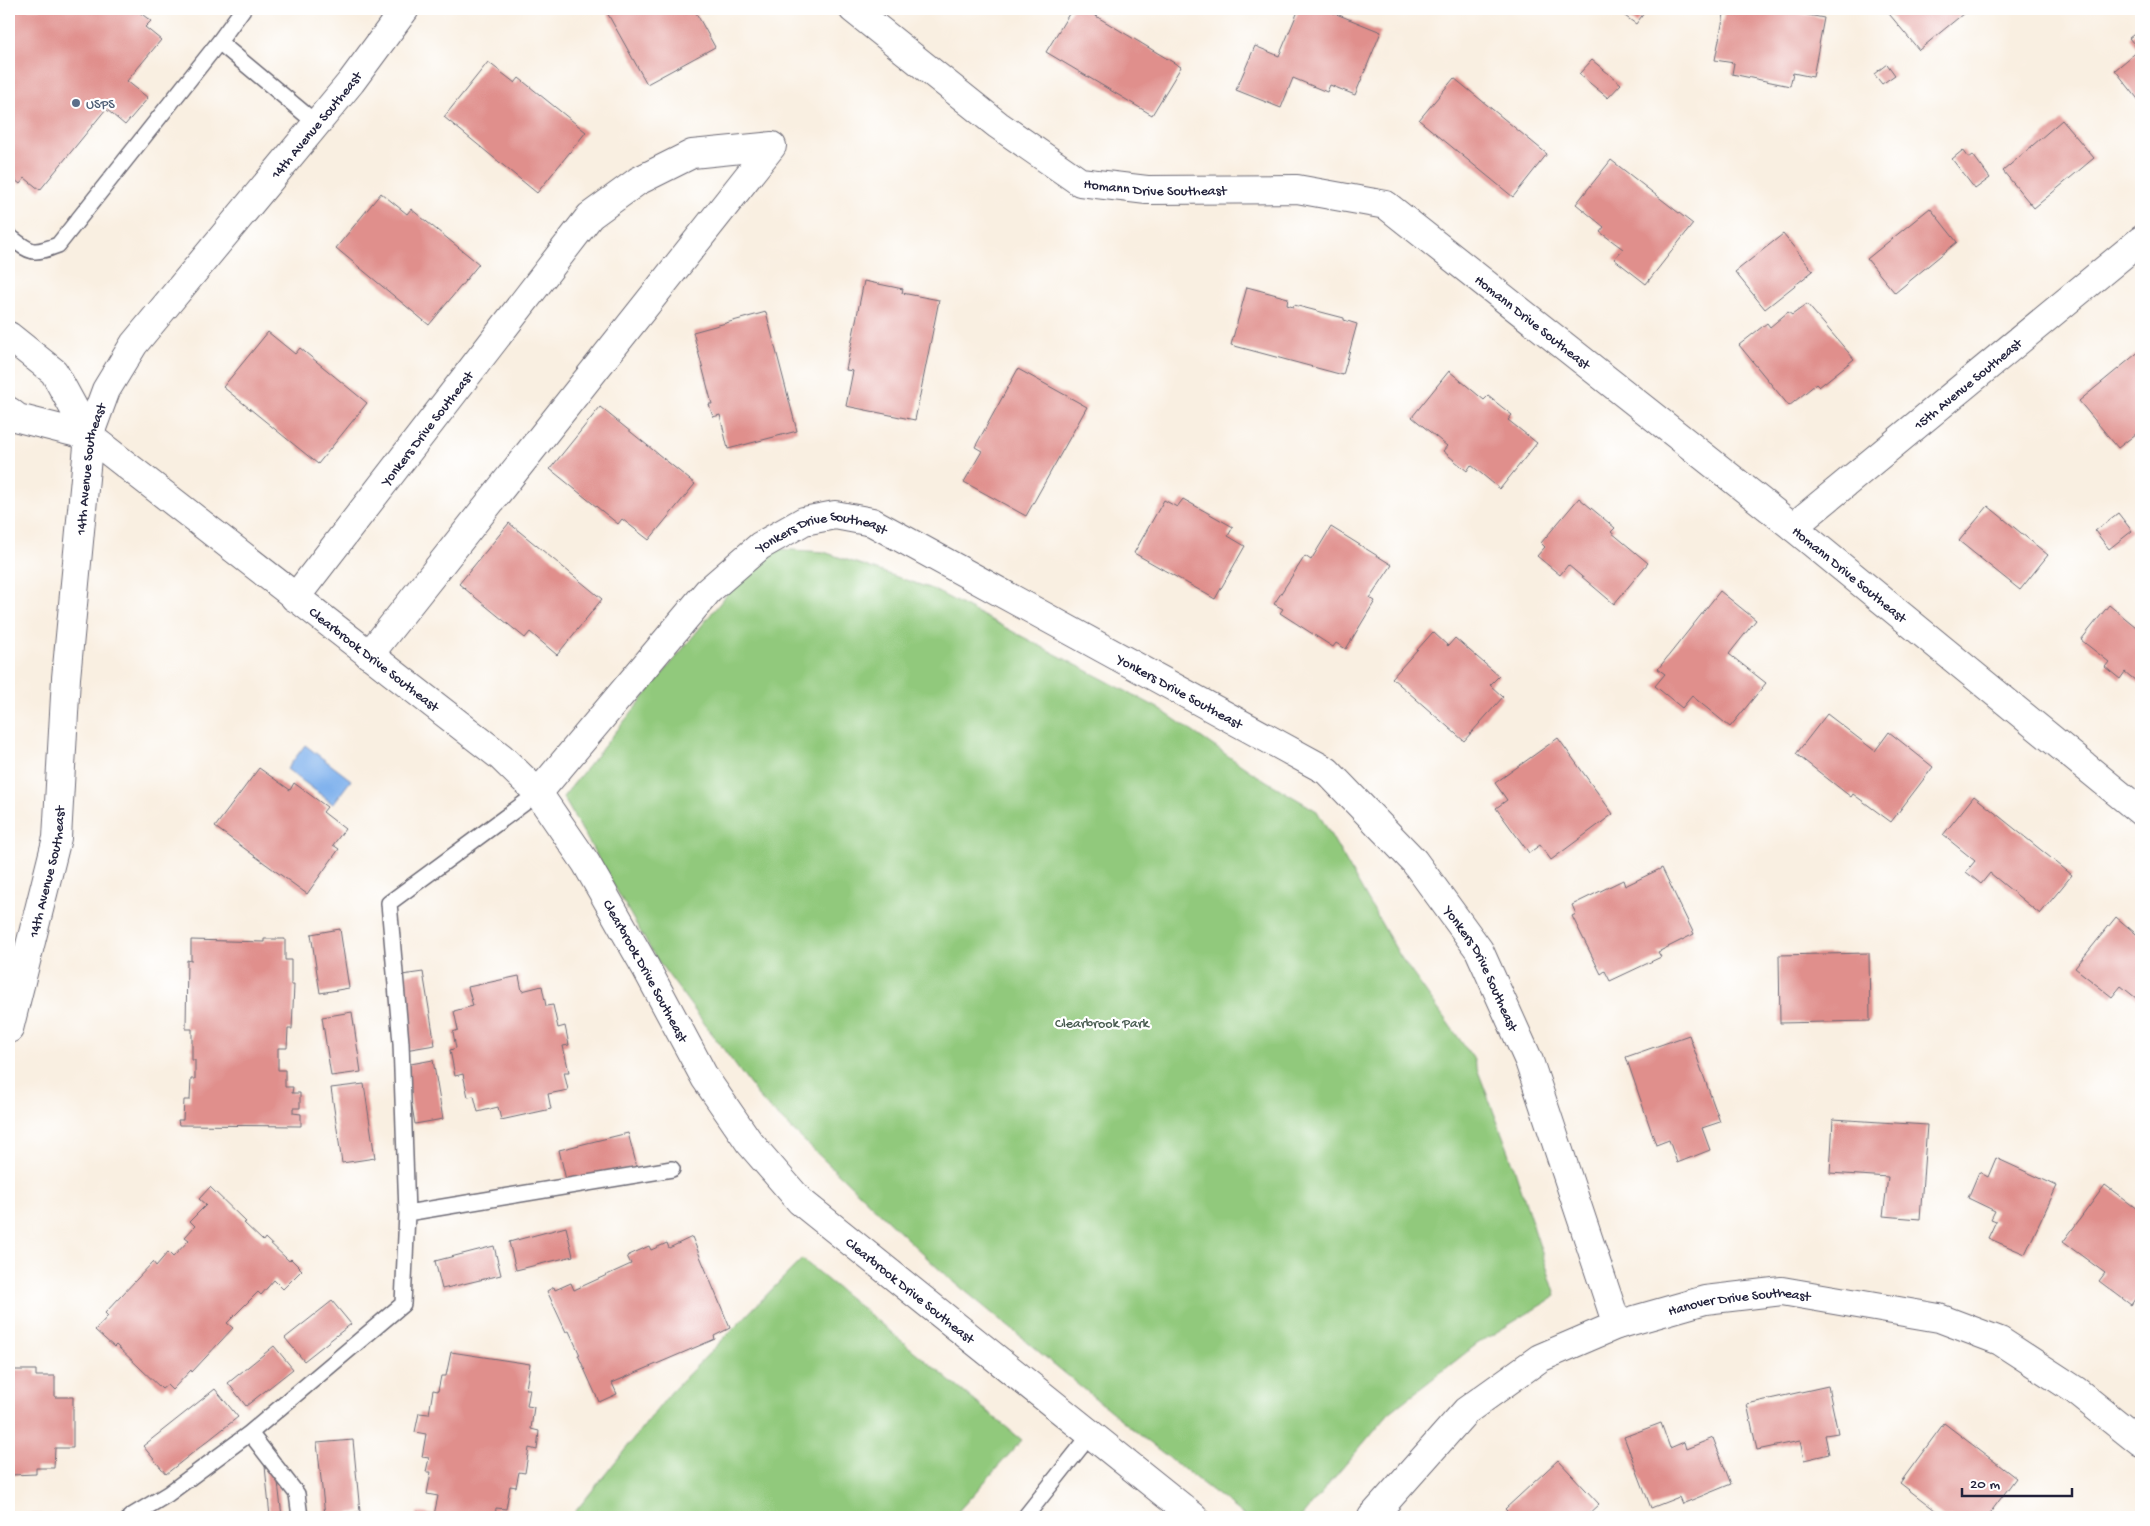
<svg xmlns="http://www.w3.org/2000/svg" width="2150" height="1526" font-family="'Gochi Hand',sans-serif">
  <rect width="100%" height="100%" fill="#fff"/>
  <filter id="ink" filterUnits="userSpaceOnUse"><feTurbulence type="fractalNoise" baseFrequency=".02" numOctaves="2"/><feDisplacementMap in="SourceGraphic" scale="10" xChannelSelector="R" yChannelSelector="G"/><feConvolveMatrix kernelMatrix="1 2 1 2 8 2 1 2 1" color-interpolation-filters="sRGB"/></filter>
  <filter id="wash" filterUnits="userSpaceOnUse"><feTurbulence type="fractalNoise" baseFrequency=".0096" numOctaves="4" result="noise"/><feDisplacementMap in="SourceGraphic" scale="20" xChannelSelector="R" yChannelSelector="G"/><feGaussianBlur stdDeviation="1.12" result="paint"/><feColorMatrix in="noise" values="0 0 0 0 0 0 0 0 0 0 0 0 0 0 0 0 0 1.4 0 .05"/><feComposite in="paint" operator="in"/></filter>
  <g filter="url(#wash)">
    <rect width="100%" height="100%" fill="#f9efe1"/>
    <path fill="#91c97b" stroke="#5a765b" d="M779,549l45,3 108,37 226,119 95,65 64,38 83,145 73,102 36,94 47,144 -79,48 -88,69 -88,104h-55l-100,-77 -204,-168 -180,-171 -107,-144 -92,-160 178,-220z
      M802,1259l220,181 -69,77h-382l101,-126z"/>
    <path fill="#81b2ed" stroke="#526a94" d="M305,745l46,35 -18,24 -46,-35z"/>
    <g id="blocks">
      <path fill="#e08f8c" d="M9,9h126l16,12 -6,6 16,13 -34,41 21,17 -23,27 -19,-16 -66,81 -15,-12 -5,6 -11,-9z
        M605,9h89l21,38 -68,37z
        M1072,9h12l97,58 -29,48 -106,-63z
        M1299,9h25l57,23 -26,63 -25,-10 -3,7 -34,-14 -12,30 -45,-18 19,-44 24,10z
        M1615,9h32l-11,15z
        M1725,9h52l47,9 -11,59 -20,-4 -3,13 -58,-12 2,-11 -19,-3z
        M1885,9h84l-50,41z
        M2141,29v74l-26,-33 24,-20 -10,-12z
        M1592,60l29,24 -13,14 -29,-24z
        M488,62l27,21 4,-5 67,54 -49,61 -93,-76z
        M1887,64l8,11 -13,9 -8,-10z
        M1454,78l93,76 -34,43 -94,-77z
        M2062,120l32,38 -60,50 -31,-37z
        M1963,150l6,8 4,-3 17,23 -15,11 -23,-30z
        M1611,160l82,64 -47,60 -32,-25 9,-10 -23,-17 4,-5 -28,-23z
        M381,193l26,21 4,-5 68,55 -50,61 -93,-77z
        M1930,208l27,34 -62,51 -28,-34z
        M1783,234l30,37 -48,38 -30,-37z
        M864,281l39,8 -1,4 37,7 -24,120 -69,-14 7,-35 -7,-1z
        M1247,287l41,11 -1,7 6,2 1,-2 50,13v2l13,4 -14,51 -112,-30z
        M1807,304l47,55 -35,28 -3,-3 -27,22 -50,-61 28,-22 3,4 18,-15 4,3z
        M766,312l31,119 -69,18 -8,-34 -7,2 -4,-13h3l-19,-72z
        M268,332l27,22 5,-6 67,55 -49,61 -95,-77z
        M2141,350v80l-23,18 -39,-47z
        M1018,369l69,38 -61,109 -62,-34 18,-31 -7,-4z
        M1449,371l35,29 4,-4 24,19 -4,5 29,23 -37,46 -29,-24 -4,6 -24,-20 4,-5 -35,-29z
        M600,407l95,77 -46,56 -27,-21 -4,5 -68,-55z
        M1579,498l36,30 -4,4 37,31 -34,41 -46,-39 -8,10 -23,-19 8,-9 -4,-4z
        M1183,499l50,28 -5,9 17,10 -30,53 -81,-46 30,-53 13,7z
        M1988,506l60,49 -28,35 -61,-49z
        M2118,513l14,18 -23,18 -14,-18z
        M509,523l93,76 -45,56 -27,-23 -5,6 -66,-54z
        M1331,527l61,38 -22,33 5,3 -29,48 -10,-6 -3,4 -53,-34 3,-4 -9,-5 31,-48 6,4z
        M1720,591l36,29 -27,34 37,29 -36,44 -38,-31 -10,12 -27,-22 10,-12 -7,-5z
        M2109,605l32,26v54l-16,-13 -5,7 -15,-12 4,-5 -28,-22z
        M1433,632l15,14 7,-8 44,38 -9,9 13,12 -39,44 -72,-63z
        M1827,714l48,37 14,-19 44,35 -42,55 -38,-28 -2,3 -55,-43z
        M1558,738l55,76 -62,46 -11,-15 -11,8 -33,-45 11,-8 -12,-17z
        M259,768l31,22 4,-7 33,24 -4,5 22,17 -12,16 6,4 -32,45 -92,-67z
        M1974,796l98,79 -32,39 -50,-41 -9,11 -15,-12 9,-11 -32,-26z
        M1662,868l32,66 -36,18 3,5 -51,24 -5,-10 -4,3 -29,-58 4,-2 -4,-9 51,-25 2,6z
        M2116,917l25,21v64l-20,-16 -9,11 -37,-29z
        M340,929l9,59 -29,5 -9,-59z
        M264,939h21v21h6v25h3l-2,44h-4l-1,19h-9v22h7v17h8l-1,6h8v15h-7v5l8,1v12l-122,-1 -1,-5h5l1,-20h6l1,-21h4v-19h-3v-31h-6l1,-69 4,1v-21l73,2z
        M1869,953l1,68 -90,2 -1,-68z
        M423,972l12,73 -36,6 -11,-74z
        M519,976l3,15 20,-5 4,20 7,-1 5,23 7,-2 4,19 -6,1 6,26h-5l4,18 -20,4 3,15 -50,11 -3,-13 -20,5 -4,-16 -6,1 -5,-23 -8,2 -5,-26 6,-2 -3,-16 5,-2 -4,-19 19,-5 -5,-19z
        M352,1012l9,60 -30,4 -9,-59z
        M1689,1035l31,87 -18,6 8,22 -33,13 -8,-23 -13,5 -30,-88z
        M433,1060l10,59 -28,5 -10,-59z
        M364,1084l11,74 -33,5 -11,-75z
        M1833,1119l94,6 -7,94 -37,-3 5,-39 -58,-4z
        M628,1133l9,34 -70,17 -8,-34z
        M1996,1158l61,28 -32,68 -37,-16 8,-17 -5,-2 4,-8 -27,-13 11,-26 9,5z
        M2105,1185l36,27v78l-10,15 -32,-24 6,-8 -42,-31z
        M210,1187l36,35 -2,1 19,18 2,-3 24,23 2,-2 11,11 -19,19 -9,-9 -13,15 -3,-3 -31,31 6,5 -41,44 -1,-2 -19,20 -5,-5 -5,4 -46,-44 -2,2 -19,-17 13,-14 -3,-3 48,-51 3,4 12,-14 5,5 16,-17 -4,-3 10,-11 -5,-5 16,-16 -7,-6z
        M566,1227l7,29 -57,14 -7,-28z
        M692,1237l38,91 -16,8 1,3 -103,44 5,11 -18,8 -21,-47h2l-11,-24 -3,1 -19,-41 7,-4 1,3 16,-7 3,7 57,-26 -4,-8 22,-10 2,4 16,-7 2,5z
        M494,1246l7,29 -59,14 -7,-28z
        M332,1301l19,23 -47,37 -19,-23z
        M274,1346l19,23 -47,37 -18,-23z
        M451,1352l79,12 -4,25h4l-3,17 7,1 -3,22 8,2 -2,19 -8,-2 -4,25 -6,-1 -3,15 -6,-1 -4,23 -10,-1 -1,9h-79l1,-5 17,3 4,-19 -11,-2 4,-22h-5l3,-14 -7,-1 4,-23 -11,-2 4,-19 10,1 4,-24 5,1 3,-15h5z
        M9,1363h4v7h23v6h19v21h18v51h-18l-1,20h-18v6l-25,1v6h-2z
        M1828,1386l10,47 -13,2 4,19 -25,6 -4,-19 -43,9 -10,-46z
        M215,1389l23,28 -72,57 -23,-28z
        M1661,1423l9,25 14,-6 2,7 27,-11 18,46 -49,20 -3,-7 -28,11 -27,-71z
        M1944,1423l72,55 -29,39h-43l-44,-34z
        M353,1440l7,72 -35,3 -8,-72z
        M1558,1460l41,44 -14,13h-72l-8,-8z
        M276,1465l6,52h-12l-5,-51z
        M9,1513l50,2v2h-50z"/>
    </g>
  </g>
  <g filter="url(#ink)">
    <use href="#blocks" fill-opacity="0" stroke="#6d6a75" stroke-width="1"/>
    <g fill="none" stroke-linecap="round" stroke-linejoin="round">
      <g stroke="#6d6a75" stroke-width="18">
        <path id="service" d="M219,42l24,-33
          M9,236c22,17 23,19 49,9l161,-203 98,82
          M407,1213l265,-44
          M130,1517l38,-23 82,-61
          M300,1517l-3,-23 -47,-61 153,-129 4,-91 -6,-170 -12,-140 149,-110
          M1025,1517l66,-83"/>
      </g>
      <g stroke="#6d6a75" stroke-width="30">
        <g id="minor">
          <path id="s1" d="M853,9l145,116 82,57 67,8 150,-1 89,16 407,322 348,285"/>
          <path d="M9,336l45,36 35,64 -71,-18 -9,-7"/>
          <path id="s2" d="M89,436l412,321 37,36 48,70 60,105 59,110 44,64 51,59 394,316"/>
          <path id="s3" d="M1793,527l348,-287"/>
          <path id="s4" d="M295,598l295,-382 48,-35 54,-27 80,-8 -403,509"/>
          <path id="s5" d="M538,793l170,-202 52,-45 44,-25 31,-6 37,7 455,249 87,90 65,89 50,111 88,264"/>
          <path id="s6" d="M9,1029l48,-191 9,-160 23,-242 17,-46 28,-46 217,-262 54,-73"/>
          <path id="s7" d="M1372,1517l94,-106 74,-53 77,-33 88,-25 77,-9 157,27 61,23 75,49 66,53"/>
        </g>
      </g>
      <use href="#service" stroke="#fff" stroke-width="15"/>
      <use href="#minor" stroke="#fff" stroke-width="28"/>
    </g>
  </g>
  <circle fill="#5c6f8a" stroke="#fff" stroke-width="2" cx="76" cy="103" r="5"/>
  <g text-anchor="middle" stroke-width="4.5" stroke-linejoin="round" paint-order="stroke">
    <g font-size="14" fill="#4e5e75" stroke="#fff" text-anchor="start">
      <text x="86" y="108">USPS</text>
    </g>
    <g font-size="14" fill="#22223b" stroke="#fff">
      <text dy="5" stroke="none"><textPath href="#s6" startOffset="988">14th Avenue Southeast</textPath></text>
      <text dy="5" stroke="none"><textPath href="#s1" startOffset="361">Homann Drive Southeast</textPath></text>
      <text dy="5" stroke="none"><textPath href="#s1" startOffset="781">Homann Drive Southeast</textPath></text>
      <text dy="5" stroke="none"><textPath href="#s3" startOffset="226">15th Avenue Southeast</textPath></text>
      <text dy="5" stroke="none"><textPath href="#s4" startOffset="215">Yonkers Drive Southeast</textPath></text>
      <text dy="5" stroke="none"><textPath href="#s6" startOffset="568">14th Avenue Southeast</textPath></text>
      <text dy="5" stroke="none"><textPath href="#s5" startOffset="399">Yonkers Drive Southeast</textPath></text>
      <text dy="5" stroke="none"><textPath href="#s1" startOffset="1186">Homann Drive Southeast</textPath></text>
      <text dy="5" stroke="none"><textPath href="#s2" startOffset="362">Clearbrook Drive Southeast</textPath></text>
      <text dy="5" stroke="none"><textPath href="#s5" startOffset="804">Yonkers Drive Southeast</textPath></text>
      <text dy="5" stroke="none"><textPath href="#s6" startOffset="162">14th Avenue Southeast</textPath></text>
      <text dy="5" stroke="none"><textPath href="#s5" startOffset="1224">Yonkers Drive Southeast</textPath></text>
      <text dy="5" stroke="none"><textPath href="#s2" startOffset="782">Clearbrook Drive Southeast</textPath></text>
      <text dy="5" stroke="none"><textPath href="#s2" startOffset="1202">Clearbrook Drive Southeast</textPath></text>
      <text dy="5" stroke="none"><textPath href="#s7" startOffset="442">Hanover Drive Southeast</textPath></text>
    </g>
    <g font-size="14" fill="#495c51" stroke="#fff">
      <text x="1102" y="1027">Clearbrook Park</text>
    </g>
  </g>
  <rect width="2150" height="1526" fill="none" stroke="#fff" stroke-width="30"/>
  <path d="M1962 1488v8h110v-8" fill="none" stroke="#22223b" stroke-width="2.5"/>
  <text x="1970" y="1488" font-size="15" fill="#22223b" stroke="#ffffff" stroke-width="4" paint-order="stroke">20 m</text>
</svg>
